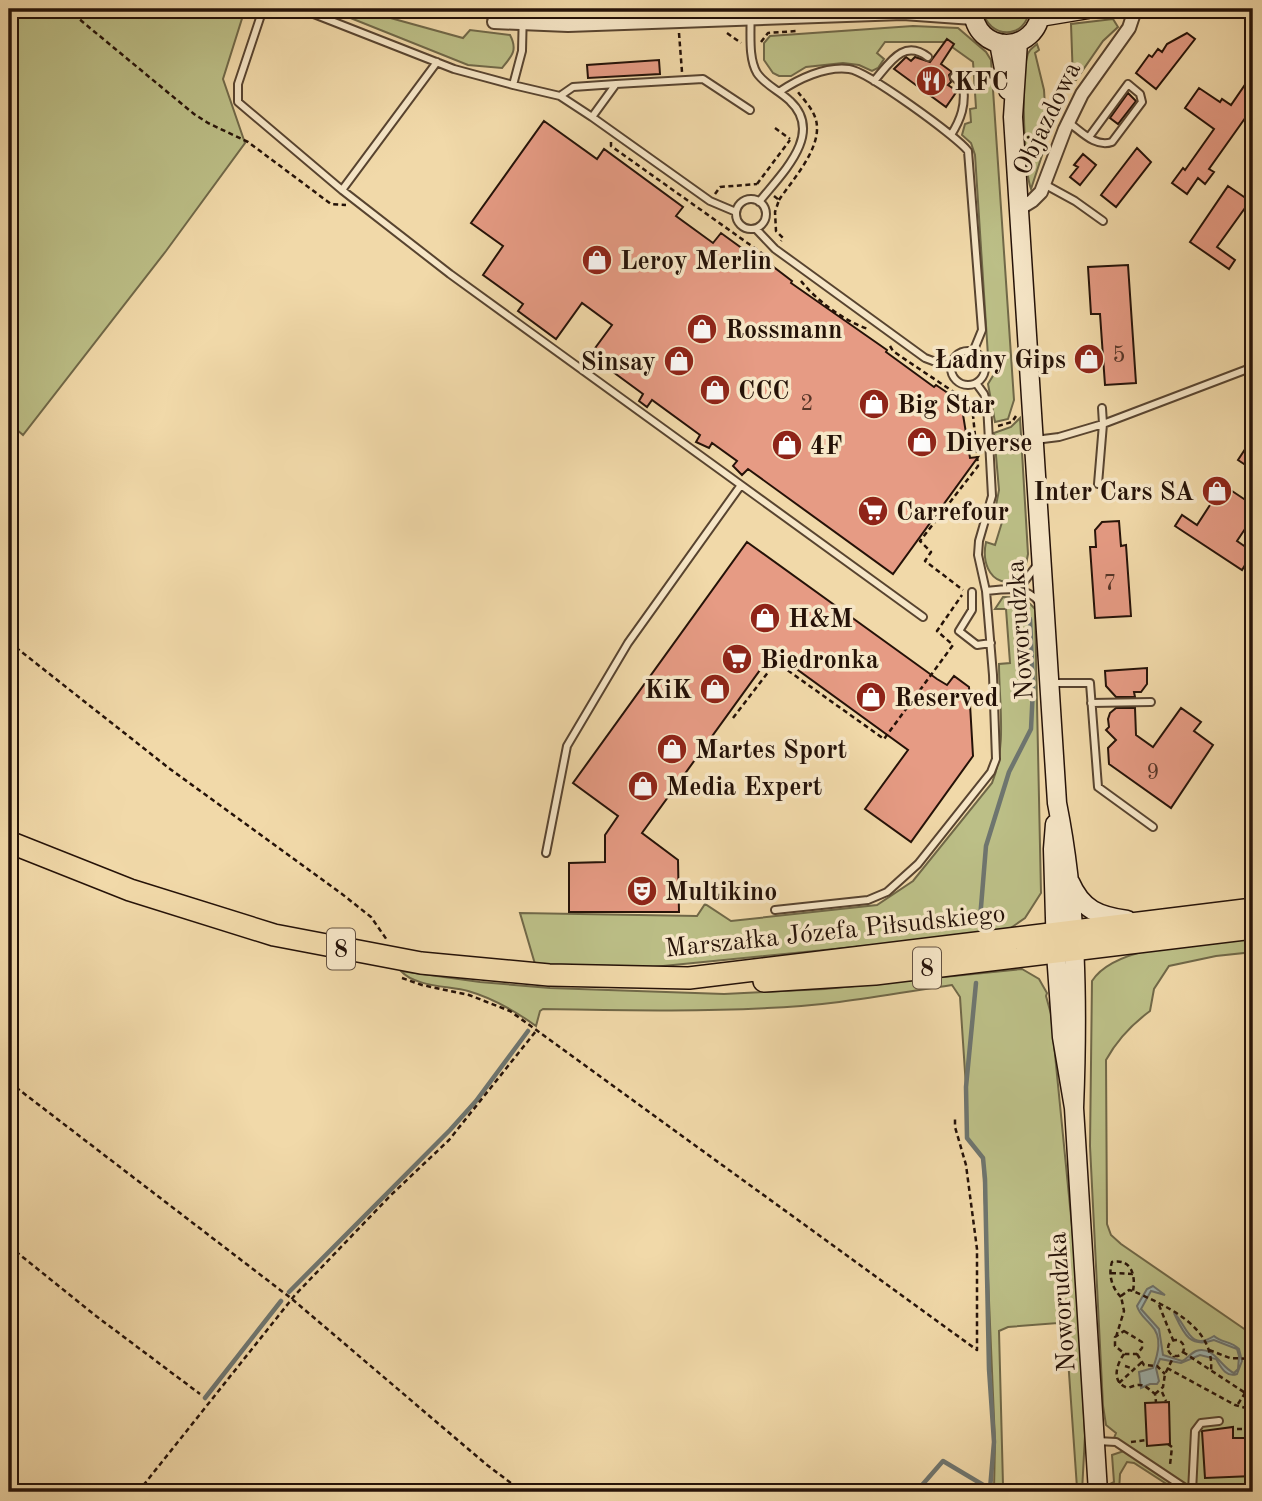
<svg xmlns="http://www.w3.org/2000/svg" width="1262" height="1501" font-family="'Old Standard TT',serif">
  <rect width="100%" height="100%" fill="#f1d9a9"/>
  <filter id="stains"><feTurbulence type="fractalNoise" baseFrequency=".00286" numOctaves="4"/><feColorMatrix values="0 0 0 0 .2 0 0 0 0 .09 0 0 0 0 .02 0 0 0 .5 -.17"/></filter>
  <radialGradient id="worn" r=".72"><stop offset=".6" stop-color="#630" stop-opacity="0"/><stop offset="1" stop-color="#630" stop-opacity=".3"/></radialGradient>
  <path fill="#bcbf87" stroke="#706848" stroke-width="2" d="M9,9h236l-22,70 22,64 -79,108 -143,184 -14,-12z
    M328,9h30l105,29 7,-8 40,5c8,15 2,21 -8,33l-34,-3z
    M982,9h47c-2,31 -41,31 -47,0z
    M1113,19l5,8 -15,14 -27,39h-3l-2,-56z
    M913,26l45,2 28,24 5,8 23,340 -6,19 -13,3 -7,-38 6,-10 -3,-16 -3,-2 -13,-201 -4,-12 -9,-8 3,-11 6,-2 -1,-13 6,-1 -3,-46 -28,-20h-60l-8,11 7,6 -6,9 -6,3 -13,-6 -16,-2 -37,4 -15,9h-12l-6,-3 -9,-13v-17l6,-7z
    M1037,44l2,6 -4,3 9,37 3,50 -16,49c-7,-18 -10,-113 -4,-132 1,-6 5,-9 10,-13z
    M1020,418l8,136c-6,45 -51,31 -42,-12l9,3 8,-26 -9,-3 5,-26 -5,-57 17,-6z
    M1003,597c15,0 22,0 32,12l6,284 -16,25 -20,14 -352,35 -118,-3 -15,-51 177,3 8,-12 26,17 146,-16 36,-24 79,-98c15,-37 7,-79 7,-119l11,-1 -4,-54h-11z
    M1253,937v15l-37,4 -47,10 -15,23 -4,22c-19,14 -33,29 -44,49l1,164 4,11 10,9 132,91v157h-74l-45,-29 -7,-1 -7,12 -1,18h-11v-7l6,-3 -2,-27 12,-4 -10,-13 2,-5 -10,-8 -3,-19 -13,-260 2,-165c24,-38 118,-39 161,-44z
    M1022,969l17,10 8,14 -1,3 5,18 26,263 8,158 -3,57h-13l8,-4 -11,-158 -8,-7 -50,4 -9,4 4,154 5,7 -14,-2 1,-48 -12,-283 -16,-21 -1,-51 -6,-90 -8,-12c-61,9 -123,21 -185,23 -74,4 -149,2 -224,1l-3,2 -4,15c-21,-15 -43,-28 -68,-35 -19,-5 -53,-4 -67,-20l79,11 70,6 174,6 101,-5z"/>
  <path fill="#9fb7b4" stroke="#6e756f" stroke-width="2" d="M1153,1286l12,9 -14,-4 -10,18 18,20 4,26 19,6c5,-2 9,-8 14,-10 18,-6 25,17 38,22l4,-4 1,-13 -2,-7 -23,-9c-25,9 -31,-8 -40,-27 13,12 15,39 40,23 8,7 17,5 25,13l3,12 -5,13c-11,4 -16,-7 -21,-15l-16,-4 -19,8 -21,-4 -4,9 3,13 -2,3h-7l-9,4 -2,-16 14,-4c5,-14 10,-31 -2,-43 -6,-7 -12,-11 -14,-19l10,-17z"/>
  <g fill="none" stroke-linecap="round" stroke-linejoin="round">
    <path stroke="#6e756f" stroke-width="4.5" d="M980,919l6,-73 23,-74 22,-43 2,-41 -3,-69
      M976,983l-10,104 1,51 16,20 2,21 4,190 5,73 -4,47
      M289,1292l161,-162 26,-29 52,-70
      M205,1398l76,-97
      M916,1492l27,-31 52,31"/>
  </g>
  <path fill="#e69b84" stroke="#251208" stroke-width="2" d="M1187,33l8,6 -39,50 -20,-16 13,-18 3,2 6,-8 4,3 5,-8z
    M947,39l7,5 -13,20 11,8 -3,3 2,7 -3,3 9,6 -11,16 -52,-38 12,-12 5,4 4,-4 15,5z
    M659,60l1,14 -72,4 -1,-13z
    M1253,73v34l-44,62 5,3 -9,12 -7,-6 -11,16 -15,-11 11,-15 2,2 29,-41 -29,-21 14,-20 21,14 2,-3 9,6z
    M1128,93l8,8 -18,23 -8,-6z
    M544,121l53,38 7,-10 79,58 -7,9 37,27 8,-10 44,32 2,-3 25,19 -1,2 96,67 -1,2 48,35 2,-2 25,17 9,56 8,-1 -85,117 -145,-105 -6,6 -9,-9 4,-5 -25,-18 -3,5 -13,-6 4,-7 -48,-35 -5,7 -8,-6 4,-7 -53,-39 22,-30 -30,-22 -26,36 -38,-28 5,-7 -40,-29 20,-29 -32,-23z
    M1137,148l14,14 -35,45 -15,-12z
    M1083,154l13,11 -16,20 -10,-8 8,-10 -4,-2z
    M1228,186l22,15 -33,46 18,13 -6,9 -39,-27z
    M1128,265l8,118 -31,2 -5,-71h-9l-3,-47z
    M1253,437v33l-15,-10z
    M1223,485l30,20v12l-16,24 16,11 -11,18 -67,-44 7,-11 15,10z
    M1119,521l2,25 5,-1 5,71 -36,2 -5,-71h6l-1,-17 7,-8z
    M747,542l190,137 10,6 7,-9 15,11 4,69 -62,86 -46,-33 43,-59 -135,-98 -131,181 36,27 1,52h-110v-49l36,-1v-27l13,-19 -45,-33z
    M1147,668v16l-6,8h-7l1,5h-19l-10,-11 -1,-15z
    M1116,708h19l1,27 17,12 28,-39 20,14 -7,9 19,14 -42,63 -62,-44 -1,-16 8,-8 -10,-10 3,-3 -1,-8 2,-6z
    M1169,1402l1,42 -23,2 -2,-43z
    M1233,1427v11h20v38l-48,2 -3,-47z"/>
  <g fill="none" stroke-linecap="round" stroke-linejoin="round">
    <g stroke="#584430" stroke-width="10">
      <path id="lane" d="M263,9l-25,75v18l104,88 108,84 291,211 -113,158 -61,103 -21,107
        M301,9l153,60 59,16 9,-34 1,-42
        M750,9c2,19 -3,47 7,64 8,12 23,18 33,28 35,33 -9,73 -31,101
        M874,81c15,-17 29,-43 54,-24
        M513,85l47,11 13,-9 43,-3
        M779,92c19,-13 46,-26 70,-23 18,2 107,67 119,82l14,179 -9,22
        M560,96l32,21
        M1068,122c13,9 27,26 44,20l30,-40 -2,-8 -12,-10 -39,53
        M951,135c10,-16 15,-30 12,-50l-9,-8
        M1044,184l31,17 28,20
        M342,190l95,-128
        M736 214a15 15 0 1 1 30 0a15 15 0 1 1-30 0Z
        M736,212l-26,-11 -118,-84 24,-33 87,-5 47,31
        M756,229l19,20 18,13 132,96 16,6 11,1
        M951 368a17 17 0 1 1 34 0a17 17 0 1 1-34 0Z
        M976,383l8,11 3,10 5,92 -13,45 -1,14 8,36c19,-2 39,-6 53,11
        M1035,440l24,-3 44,-13 -1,-16
        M1098,484l5,-60 150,-57
        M741,485l182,132
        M1014,588l10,-6 13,-17
        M972,592v18l-13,21 18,14 14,-2
        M1051,683h39l8,104 55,40
        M1091,703l60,-1
        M775,910l93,-10 19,-8 31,-28 73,-92 5,-13 -3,-84 -7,-84
        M1097,1441l19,1 75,50
        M1192,1492l3,-61 6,-8 18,-2"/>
    </g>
    <g stroke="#584430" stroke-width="16">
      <path id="street" d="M494,22l74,3 335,-12 70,5
        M1019,209l13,-8 9,-9 24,-63 17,-35 47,-66 4,-12 -2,-7"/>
    </g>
    <g stroke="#251208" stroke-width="21">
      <path id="secondary" d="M973,9c1,46 65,47 68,0
        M1040,17l48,-8
        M1018,42l-5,75 44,686c20,99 21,204 17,305
        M999,43l9,47
        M1055,824l-2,25 3,104 6,84 12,71 24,384
        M1070,882c12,28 29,34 57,38"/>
    </g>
    <g stroke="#251208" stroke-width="24">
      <path id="highway" d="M9,842l121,48 144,45 147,28 128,12 140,3 564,-69
        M764,981l111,-7 378,-46"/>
    </g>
    <path stroke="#251208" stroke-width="2.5" stroke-dasharray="5 3.5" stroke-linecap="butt" d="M67,9l127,105 14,9 40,19 83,62 15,1
      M679,33l3,39
      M727,33l14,10
      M761,42l7,-9 28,-2
      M775,128l15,11
      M611,142v4l159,113
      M757,184l33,-44
      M715,194l5,-7 37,-3
      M774,196l5,4 -4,12 1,19 7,7 -2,3
      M779,200c14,-21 44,-53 37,-80 -3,-11 -12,-20 -18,-28
      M801,281c15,19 43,40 67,48
      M890,346l3,5c27,19 53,35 79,54l6,61 -58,75 11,11 -6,9 38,29
      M998,426l14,-4 4,-6
      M9,642l161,127 172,125 29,23 16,23
      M733,718l43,-56 108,77 69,-94 -16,-14 25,-36
      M402,978l20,7 47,10 41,16 467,339v-101l-11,-84 -11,-38v-10
      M9,1082l283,217 195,166 36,27
      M9,1246l87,70 104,78
      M1111,1273l23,1
      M1121,1297c-9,-9 -13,-22 -9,-35 19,-4 24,13 21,29
      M1159,1305l14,35
      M1124,1331l18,11v6l-5,6h-12l-10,-8v-9z
      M1116,1337l8,-26 -3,-15 8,-6 4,1c33,15 82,35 78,80
      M1168 1348a8 8 0 1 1 16 0a8 8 0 1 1-16 0Z
      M1209,1350l21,8 22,1
      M1183,1352l70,46
      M1124,1354c-8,11 -13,29 4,34 14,-6 16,-3 27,6l1,8
      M1137,1354l7,11 13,1 8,8
      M1125,1366l9,3
      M1167,1368l68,37 18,5
      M1119,1383l23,-21
      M1162,1392l4,9
      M1248,1393l5,-13
      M1155,1394l8,-7 2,-13 9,-18
      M1238,1404l7,-11
      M1237,1429h11
      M1131,1442l16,-2
      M1168,1444l4,3 -2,18
      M1250,1456l-4,-23 7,-7
      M138,1492l157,-197 96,-100 58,-55 87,-109"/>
    <use href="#lane" stroke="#f6e6c7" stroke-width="6"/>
    <use href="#street" stroke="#f6e6c7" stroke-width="12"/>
    <use href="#secondary" stroke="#f6e6c7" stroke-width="18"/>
    <use href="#highway" stroke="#f1d9a9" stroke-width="21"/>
  </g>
  <defs>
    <g id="restaurant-disc" transform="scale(1.575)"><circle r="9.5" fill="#8f2418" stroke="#f6e6c7"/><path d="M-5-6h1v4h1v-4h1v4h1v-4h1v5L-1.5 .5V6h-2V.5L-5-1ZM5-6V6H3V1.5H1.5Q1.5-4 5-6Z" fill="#fff"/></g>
    <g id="shop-disc" transform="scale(1.575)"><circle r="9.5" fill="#8f2418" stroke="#f6e6c7"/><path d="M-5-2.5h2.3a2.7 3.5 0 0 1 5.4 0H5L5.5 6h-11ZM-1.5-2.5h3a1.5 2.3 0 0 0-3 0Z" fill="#fff"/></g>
    <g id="supermarket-disc" transform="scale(1.575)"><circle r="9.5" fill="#8f2418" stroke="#f6e6c7"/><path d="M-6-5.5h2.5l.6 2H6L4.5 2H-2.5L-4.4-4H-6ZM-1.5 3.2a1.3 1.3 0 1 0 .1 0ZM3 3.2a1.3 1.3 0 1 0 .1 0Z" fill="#fff"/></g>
    <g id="theatre-disc" transform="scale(1.575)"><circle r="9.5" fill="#8f2418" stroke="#f6e6c7"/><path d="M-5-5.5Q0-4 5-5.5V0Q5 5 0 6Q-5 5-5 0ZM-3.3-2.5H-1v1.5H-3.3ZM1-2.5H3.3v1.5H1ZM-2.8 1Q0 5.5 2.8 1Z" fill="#fff"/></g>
  </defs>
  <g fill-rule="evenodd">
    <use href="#restaurant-disc" x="931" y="81"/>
    <use href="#shop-disc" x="597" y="260"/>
    <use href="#shop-disc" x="702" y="329"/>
    <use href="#shop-disc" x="1089" y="359"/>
    <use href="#shop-disc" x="679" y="361"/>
    <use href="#shop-disc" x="715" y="390"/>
    <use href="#shop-disc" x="874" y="404"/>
    <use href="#shop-disc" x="922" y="442"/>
    <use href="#shop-disc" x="787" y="445"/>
    <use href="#shop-disc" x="1217" y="491"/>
    <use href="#supermarket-disc" x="873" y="511"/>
    <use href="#shop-disc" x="765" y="618"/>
    <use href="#supermarket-disc" x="737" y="659"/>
    <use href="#shop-disc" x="715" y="689"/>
    <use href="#shop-disc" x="871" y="697"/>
    <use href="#shop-disc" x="672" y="749"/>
    <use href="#shop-disc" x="643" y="786"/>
    <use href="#theatre-disc" x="642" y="891"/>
  </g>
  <g text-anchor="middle" stroke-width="7" stroke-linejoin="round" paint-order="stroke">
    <g font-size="23" fill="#553427">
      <text x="1119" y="362">5</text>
      <text x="807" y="410">2</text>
      <text x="1110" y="590">7</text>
      <text x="1153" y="779">9</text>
    </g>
    <g fill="#f6e6c7" stroke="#645241" stroke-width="2">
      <rect x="327" y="928.5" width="28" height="41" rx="5"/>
      <rect x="913" y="947.5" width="28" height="41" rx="5"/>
    </g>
    <g font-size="24" font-weight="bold" fill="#251208">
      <text x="341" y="957">8</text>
      <text x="927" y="976">8</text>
    </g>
    <g font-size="26" font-weight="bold" fill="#251208" stroke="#f6e6c7" text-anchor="start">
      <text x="954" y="90">KFC</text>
      <text x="620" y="269">Leroy Merlin</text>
      <text x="725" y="338">Rossmann</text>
      <text x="1066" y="368" text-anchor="end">Ładny Gips</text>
      <text x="656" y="370" text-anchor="end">Sinsay</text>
      <text x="738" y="399">CCC</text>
      <text x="897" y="413">Big Star</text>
      <text x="945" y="451">Diverse</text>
      <text x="810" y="454">4F</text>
      <text x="1194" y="500" text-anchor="end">Inter Cars SA</text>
      <text x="896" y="520">Carrefour</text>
      <text x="788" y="627">H&amp;M</text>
      <text x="760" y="668">Biedronka</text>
      <text x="692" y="698" text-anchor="end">KiK</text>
      <text x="894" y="706">Reserved</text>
      <text x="695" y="758">Martes Sport</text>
      <text x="666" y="795">Media Expert</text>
      <text x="665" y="900">Multikino</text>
    </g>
    <g font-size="26" fill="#251208" stroke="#f6e6c7">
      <text transform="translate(1046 118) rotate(-64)" y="9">Objazdowa</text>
      <text transform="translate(1019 630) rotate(-94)" y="9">Noworudzka</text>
      <text transform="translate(835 930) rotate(-6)" y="9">Marszałka Józefa Piłsudskiego</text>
      <text transform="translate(1061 1302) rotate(-94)" y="9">Noworudzka</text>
    </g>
  </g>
  <rect width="1262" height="1501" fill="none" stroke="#f1d9a9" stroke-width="35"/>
  <rect x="10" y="10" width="1241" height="1480" fill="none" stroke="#251208" stroke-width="3.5"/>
  <rect x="18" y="18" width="1227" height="1466" fill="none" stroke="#251208" stroke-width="2"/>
  <rect width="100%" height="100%" filter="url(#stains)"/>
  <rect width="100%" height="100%" fill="url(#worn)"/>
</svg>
